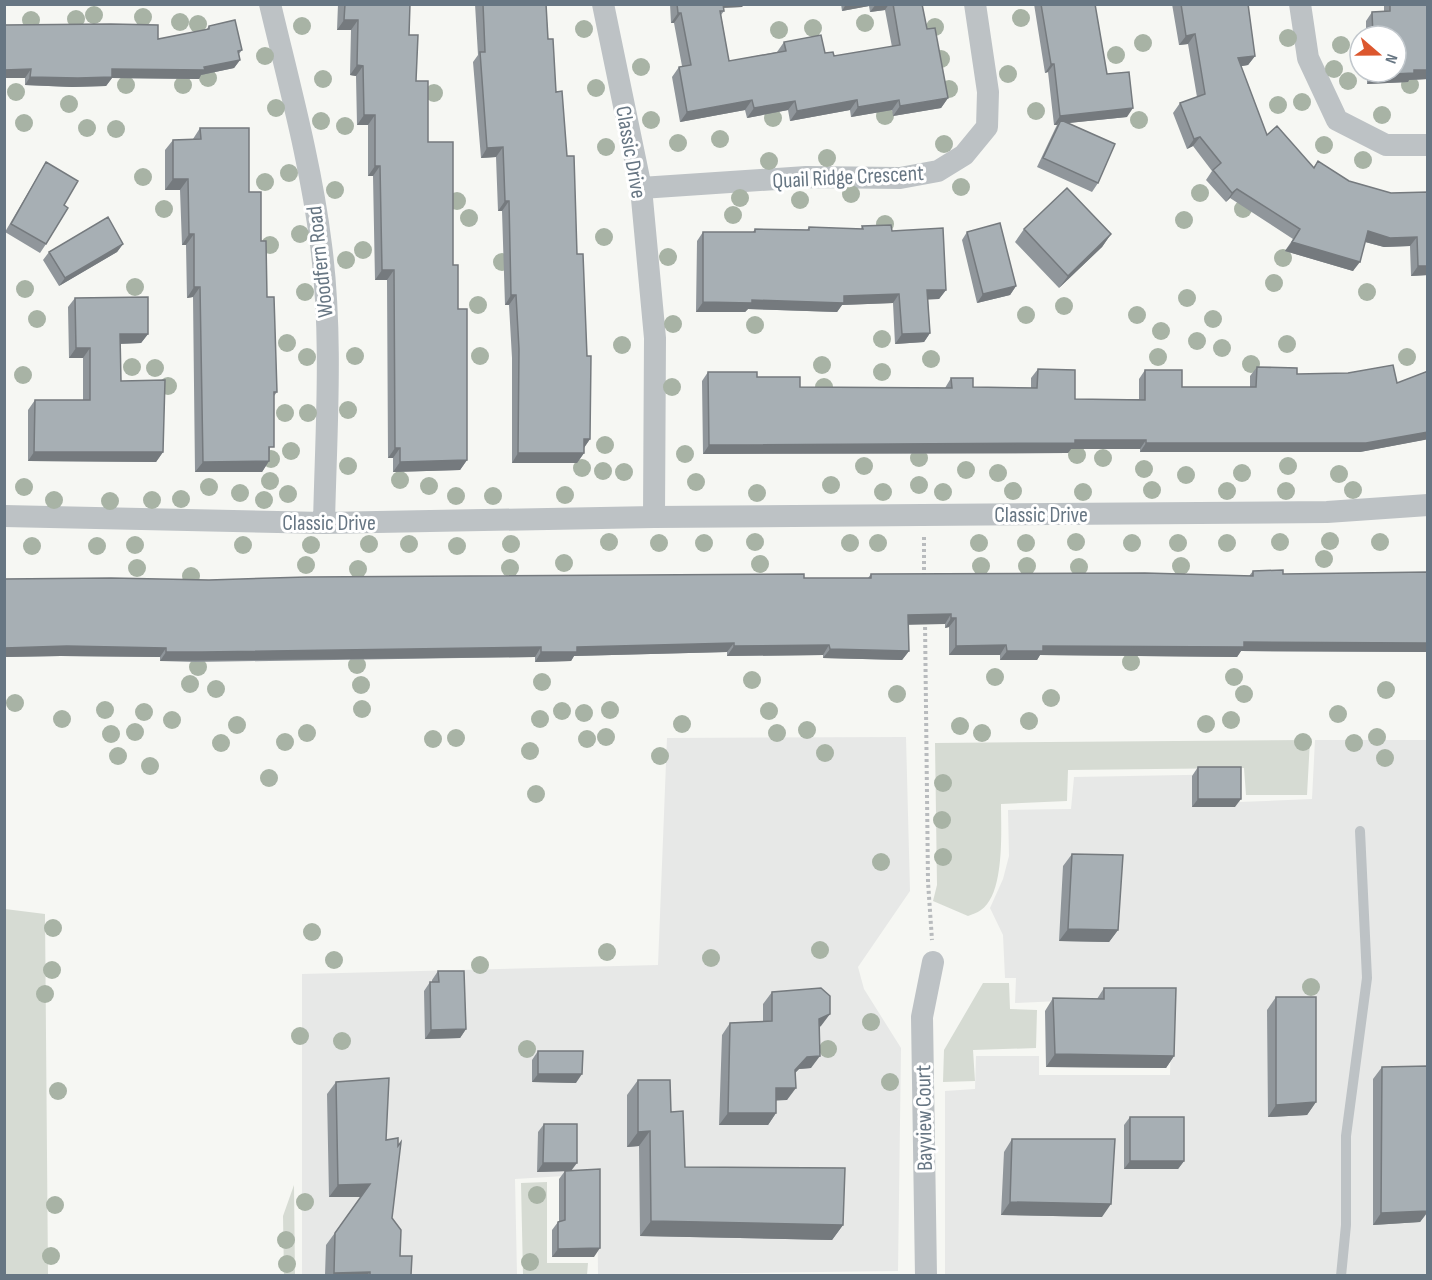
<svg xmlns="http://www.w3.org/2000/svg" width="1432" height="1280" font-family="'Sofia Sans Condensed',sans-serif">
  <rect width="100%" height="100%" fill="#f6f7f3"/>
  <path fill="#e7e8e7" d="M906,737l4,154 -52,76 6,22 37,59 -3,223 -300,4 -1,-101 -82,5 2,96 -215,1v-302l356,-9 9,-227z
    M1315,740h112v535h-482v-184l30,-2 1,-33h63v19h131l2,-79 -157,7 1,-25h-11l-2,-43 -13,-27 13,-29 6,-23 -1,-46 63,-1 3,-32 166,-3v28l72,-3z"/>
  <path fill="#d6dbd3" d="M1310,740l-3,55h-61l-2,-27 -176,2 -1,31 -66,3c0,26 4,90 -20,106 -4,3 -9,4 -13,6l-35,-15 4,-16 -2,-142z
    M5,909l40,5 3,361h-43z
    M983,983h26l1,26 27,1 -1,38 -63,2 2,31 -32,1 1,-32z
    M547,1182v81h41l-1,12h-64l-2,-92z
    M294,1185l1,90h-11l-1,-59z"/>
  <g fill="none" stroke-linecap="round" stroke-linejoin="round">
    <path stroke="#b8bbbd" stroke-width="4" stroke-dasharray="3 3" stroke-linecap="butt" d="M924,537v41
      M925,621l3,261 4,58"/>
    <path stroke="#bdc2c5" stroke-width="10" d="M1341,1276l5,-51v-89l21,-158 -7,-147"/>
    <path stroke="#bdc2c5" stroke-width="22" d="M270,4c19,80 41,160 51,241 12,92 5,186 3,278
      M603,4l38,184 14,150 -1,179
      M1300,4l8,54 29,62 49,25h42
      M641,188l165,-11 94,1 38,-7 26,-16 23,-28 1,-35 -13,-88
      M4,516l320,7 330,-6 673,-5 101,-7
      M926,1276l-4,-259 11,-55"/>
  </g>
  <g fill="#a8b3a5">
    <circle cx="94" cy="15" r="9"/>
    <circle cx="143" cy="17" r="9"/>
    <circle cx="1021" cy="18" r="9"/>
    <circle cx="76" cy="19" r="9"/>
    <circle cx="31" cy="20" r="9"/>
    <circle cx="180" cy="22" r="9"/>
    <circle cx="865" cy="23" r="9"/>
    <circle cx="198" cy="24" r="9"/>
    <circle cx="302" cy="26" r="9"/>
    <circle cx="935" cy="27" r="9"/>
    <circle cx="813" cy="28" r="9"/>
    <circle cx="584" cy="29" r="9"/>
    <circle cx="779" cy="30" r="9"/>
    <circle cx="1288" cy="38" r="9"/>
    <circle cx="1143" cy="43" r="9"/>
    <circle cx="1341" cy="45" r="9"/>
    <circle cx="1116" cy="55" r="9"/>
    <circle cx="265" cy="56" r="9"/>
    <circle cx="941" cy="59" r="9"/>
    <circle cx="641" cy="67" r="9"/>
    <circle cx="1334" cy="69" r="9"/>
    <circle cx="1008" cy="74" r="9"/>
    <circle cx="208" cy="78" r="9"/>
    <circle cx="323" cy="79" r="9"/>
    <circle cx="1348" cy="81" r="9"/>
    <circle cx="126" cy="85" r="9"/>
    <circle cx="183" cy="85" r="9"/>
    <circle cx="1410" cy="85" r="9"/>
    <circle cx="596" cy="88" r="9"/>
    <circle cx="949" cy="89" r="9"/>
    <circle cx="16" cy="92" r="9"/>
    <circle cx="434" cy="93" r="9"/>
    <circle cx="1302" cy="102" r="9"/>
    <circle cx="69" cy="104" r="9"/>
    <circle cx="1278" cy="105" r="9"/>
    <circle cx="276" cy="108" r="9"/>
    <circle cx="1036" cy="111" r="9"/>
    <circle cx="1382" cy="115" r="9"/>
    <circle cx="885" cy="116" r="9"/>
    <circle cx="773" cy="118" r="9"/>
    <circle cx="651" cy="120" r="9"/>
    <circle cx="1139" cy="120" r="9"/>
    <circle cx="321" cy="121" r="9"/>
    <circle cx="24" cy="123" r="9"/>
    <circle cx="345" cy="126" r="9"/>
    <circle cx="87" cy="128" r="9"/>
    <circle cx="116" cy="129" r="9"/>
    <circle cx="720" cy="139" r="9"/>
    <circle cx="678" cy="143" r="9"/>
    <circle cx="944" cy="144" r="9"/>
    <circle cx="1324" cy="145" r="9"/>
    <circle cx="606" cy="147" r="9"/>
    <circle cx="827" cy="158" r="9"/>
    <circle cx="1363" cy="160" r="9"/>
    <circle cx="769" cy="161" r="9"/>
    <circle cx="289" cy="173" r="9"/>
    <circle cx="143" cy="177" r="9"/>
    <circle cx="265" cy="182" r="9"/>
    <circle cx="961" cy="187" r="9"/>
    <circle cx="335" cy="190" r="9"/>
    <circle cx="1200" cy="193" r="9"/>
    <circle cx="851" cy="194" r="9"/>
    <circle cx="740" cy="198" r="9"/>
    <circle cx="800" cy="200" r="9"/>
    <circle cx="457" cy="201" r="9"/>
    <circle cx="164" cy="209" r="9"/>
    <circle cx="1243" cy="209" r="9"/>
    <circle cx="733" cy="215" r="9"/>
    <circle cx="469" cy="218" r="9"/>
    <circle cx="1184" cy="220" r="9"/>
    <circle cx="885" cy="224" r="9"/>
    <circle cx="300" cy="234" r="9"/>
    <circle cx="604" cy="237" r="9"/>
    <circle cx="270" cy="245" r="9"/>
    <circle cx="363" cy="250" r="9"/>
    <circle cx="668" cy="257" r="9"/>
    <circle cx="1283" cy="258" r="9"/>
    <circle cx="346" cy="260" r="9"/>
    <circle cx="502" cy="262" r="9"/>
    <circle cx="1274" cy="283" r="9"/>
    <circle cx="135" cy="287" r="9"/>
    <circle cx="25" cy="289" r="9"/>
    <circle cx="305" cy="292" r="9"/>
    <circle cx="1367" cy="292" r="9"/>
    <circle cx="1187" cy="298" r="9"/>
    <circle cx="478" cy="305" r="9"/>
    <circle cx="1064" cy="306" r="9"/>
    <circle cx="1026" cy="315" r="9"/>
    <circle cx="1137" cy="315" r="9"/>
    <circle cx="37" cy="319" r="9"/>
    <circle cx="1213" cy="319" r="9"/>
    <circle cx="673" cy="324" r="9"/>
    <circle cx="755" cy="325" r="9"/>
    <circle cx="1161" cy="331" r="9"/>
    <circle cx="882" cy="339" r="9"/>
    <circle cx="1197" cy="341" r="9"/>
    <circle cx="287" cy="343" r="9"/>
    <circle cx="1287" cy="344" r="9"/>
    <circle cx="622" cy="345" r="9"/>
    <circle cx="1222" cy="348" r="9"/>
    <circle cx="355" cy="356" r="9"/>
    <circle cx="480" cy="356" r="9"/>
    <circle cx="307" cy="357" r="9"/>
    <circle cx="1158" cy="357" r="9"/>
    <circle cx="1407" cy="357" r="9"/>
    <circle cx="931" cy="359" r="9"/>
    <circle cx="1251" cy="364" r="9"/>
    <circle cx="822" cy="365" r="9"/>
    <circle cx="132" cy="367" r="9"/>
    <circle cx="155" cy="368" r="9"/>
    <circle cx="882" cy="372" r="9"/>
    <circle cx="23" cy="375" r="9"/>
    <circle cx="168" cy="386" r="9"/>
    <circle cx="672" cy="387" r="9"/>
    <circle cx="824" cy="387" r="9"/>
    <circle cx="348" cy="410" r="9"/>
    <circle cx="285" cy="413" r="9"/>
    <circle cx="308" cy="413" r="9"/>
    <circle cx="605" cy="445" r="9"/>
    <circle cx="291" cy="451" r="9"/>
    <circle cx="685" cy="454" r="9"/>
    <circle cx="1077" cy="455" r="9"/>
    <circle cx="919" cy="458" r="9"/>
    <circle cx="1103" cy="458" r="9"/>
    <circle cx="271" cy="459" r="9"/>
    <circle cx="348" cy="466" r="9"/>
    <circle cx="864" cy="466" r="9"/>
    <circle cx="1288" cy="466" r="9"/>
    <circle cx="582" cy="468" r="9"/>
    <circle cx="1144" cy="469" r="9"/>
    <circle cx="966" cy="470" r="9"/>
    <circle cx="603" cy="471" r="9"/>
    <circle cx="624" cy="472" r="9"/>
    <circle cx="998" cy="473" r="9"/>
    <circle cx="1242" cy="473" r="9"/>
    <circle cx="1339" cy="474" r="9"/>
    <circle cx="1186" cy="475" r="9"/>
    <circle cx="400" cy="480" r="9"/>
    <circle cx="270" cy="481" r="9"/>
    <circle cx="696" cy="482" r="9"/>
    <circle cx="831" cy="485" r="9"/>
    <circle cx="919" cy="485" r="9"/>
    <circle cx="429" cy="486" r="9"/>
    <circle cx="24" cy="487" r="9"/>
    <circle cx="209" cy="487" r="9"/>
    <circle cx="1152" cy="490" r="9"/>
    <circle cx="1353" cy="490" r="9"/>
    <circle cx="1013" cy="491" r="9"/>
    <circle cx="1227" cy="491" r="9"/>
    <circle cx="1286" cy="491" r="9"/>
    <circle cx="883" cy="492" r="9"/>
    <circle cx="943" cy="492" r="9"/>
    <circle cx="1083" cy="492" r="9"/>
    <circle cx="240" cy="493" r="9"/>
    <circle cx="757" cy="493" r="9"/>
    <circle cx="288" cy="494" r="9"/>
    <circle cx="565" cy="495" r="9"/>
    <circle cx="456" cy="496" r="9"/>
    <circle cx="493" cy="496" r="9"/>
    <circle cx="181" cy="499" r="9"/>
    <circle cx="54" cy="500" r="9"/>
    <circle cx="152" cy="500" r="9"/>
    <circle cx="264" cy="500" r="9"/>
    <circle cx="110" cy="501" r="9"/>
    <circle cx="1330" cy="541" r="9"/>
    <circle cx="609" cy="542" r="9"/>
    <circle cx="755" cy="542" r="9"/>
    <circle cx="1076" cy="542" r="9"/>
    <circle cx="1280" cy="542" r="9"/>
    <circle cx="1380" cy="542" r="9"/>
    <circle cx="659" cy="543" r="9"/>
    <circle cx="704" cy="543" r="9"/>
    <circle cx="850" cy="543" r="9"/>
    <circle cx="878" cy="543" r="9"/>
    <circle cx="979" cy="543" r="9"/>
    <circle cx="1026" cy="543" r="9"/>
    <circle cx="1132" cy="543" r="9"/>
    <circle cx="1178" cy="543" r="9"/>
    <circle cx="1227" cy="543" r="9"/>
    <circle cx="369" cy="544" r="9"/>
    <circle cx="409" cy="544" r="9"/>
    <circle cx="511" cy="544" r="9"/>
    <circle cx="135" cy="545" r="9"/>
    <circle cx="243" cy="545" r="9"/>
    <circle cx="311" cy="545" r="9"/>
    <circle cx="32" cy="546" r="9"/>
    <circle cx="97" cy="546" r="9"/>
    <circle cx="457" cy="546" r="9"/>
    <circle cx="1324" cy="559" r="9"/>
    <circle cx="564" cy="563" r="9"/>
    <circle cx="760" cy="564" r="9"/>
    <circle cx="306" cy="565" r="9"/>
    <circle cx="981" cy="566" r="9"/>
    <circle cx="1027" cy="566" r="9"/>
    <circle cx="1181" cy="566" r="9"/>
    <circle cx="1079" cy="567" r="9"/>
    <circle cx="137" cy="568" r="9"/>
    <circle cx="510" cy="568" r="9"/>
    <circle cx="358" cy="569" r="9"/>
    <circle cx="191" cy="576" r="9"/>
    <circle cx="1131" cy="662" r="9"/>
    <circle cx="357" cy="665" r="9"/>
    <circle cx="198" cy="667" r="9"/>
    <circle cx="995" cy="677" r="9"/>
    <circle cx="1234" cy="677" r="9"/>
    <circle cx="752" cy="680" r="9"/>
    <circle cx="542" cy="682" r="9"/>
    <circle cx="190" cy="684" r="9"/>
    <circle cx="361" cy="685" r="9"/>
    <circle cx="216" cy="689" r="9"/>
    <circle cx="1386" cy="690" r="9"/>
    <circle cx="897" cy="694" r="9"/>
    <circle cx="1244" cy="694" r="9"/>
    <circle cx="1051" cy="698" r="9"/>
    <circle cx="15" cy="703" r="9"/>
    <circle cx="362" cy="709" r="9"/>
    <circle cx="105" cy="710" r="9"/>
    <circle cx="610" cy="710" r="9"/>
    <circle cx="562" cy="711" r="9"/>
    <circle cx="769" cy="711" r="9"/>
    <circle cx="144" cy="712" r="9"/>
    <circle cx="584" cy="713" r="9"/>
    <circle cx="1338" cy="714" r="9"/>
    <circle cx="62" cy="719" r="9"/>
    <circle cx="540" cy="719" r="9"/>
    <circle cx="172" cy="720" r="9"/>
    <circle cx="1231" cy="720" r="9"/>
    <circle cx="1029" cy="721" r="9"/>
    <circle cx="682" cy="724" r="9"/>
    <circle cx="1206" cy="724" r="9"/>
    <circle cx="237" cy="725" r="9"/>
    <circle cx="960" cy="726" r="9"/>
    <circle cx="807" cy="730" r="9"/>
    <circle cx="135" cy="732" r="9"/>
    <circle cx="307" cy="733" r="9"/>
    <circle cx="777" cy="733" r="9"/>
    <circle cx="982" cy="733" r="9"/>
    <circle cx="111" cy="734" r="9"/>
    <circle cx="606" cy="737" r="9"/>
    <circle cx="1377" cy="737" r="9"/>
    <circle cx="456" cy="738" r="9"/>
    <circle cx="433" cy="739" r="9"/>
    <circle cx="587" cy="739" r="9"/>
    <circle cx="285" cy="742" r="9"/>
    <circle cx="1303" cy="742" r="9"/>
    <circle cx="221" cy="743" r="9"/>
    <circle cx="1354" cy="743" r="9"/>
    <circle cx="530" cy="751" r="9"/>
    <circle cx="825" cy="753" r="9"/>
    <circle cx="118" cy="756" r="9"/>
    <circle cx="660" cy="756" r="9"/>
    <circle cx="1385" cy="758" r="9"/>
    <circle cx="150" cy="766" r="9"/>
    <circle cx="269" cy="778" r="9"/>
    <circle cx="943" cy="783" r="9"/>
    <circle cx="536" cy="794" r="9"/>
    <circle cx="942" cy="820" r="9"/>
    <circle cx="943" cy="857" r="9"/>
    <circle cx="881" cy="862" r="9"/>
    <circle cx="53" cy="928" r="9"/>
    <circle cx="312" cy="932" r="9"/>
    <circle cx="820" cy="950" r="9"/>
    <circle cx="607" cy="952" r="9"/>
    <circle cx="711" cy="958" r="9"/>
    <circle cx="334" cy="960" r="9"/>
    <circle cx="480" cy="965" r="9"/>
    <circle cx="52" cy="970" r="9"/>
    <circle cx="1311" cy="987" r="9"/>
    <circle cx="45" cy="994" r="9"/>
    <circle cx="871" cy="1022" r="9"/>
    <circle cx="300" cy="1036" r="9"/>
    <circle cx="342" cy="1041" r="9"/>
    <circle cx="527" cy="1049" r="9"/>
    <circle cx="828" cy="1049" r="9"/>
    <circle cx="890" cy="1082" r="9"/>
    <circle cx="58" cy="1091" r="9"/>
    <circle cx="537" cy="1195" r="9"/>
    <circle cx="305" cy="1202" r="9"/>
    <circle cx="55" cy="1205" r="9"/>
    <circle cx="286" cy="1240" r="9"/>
    <circle cx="51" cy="1256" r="9"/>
    <circle cx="530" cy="1262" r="9"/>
    <circle cx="287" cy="1264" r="9"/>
  </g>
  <path fill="#90969b" d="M338,4h72l-1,31 7,46 37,184 5,44 9,151 -7,10 -67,2v-14h-5l-1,-178h-12l-2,-104h-5v-51h-11l-1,-49 -6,-1 1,-45h-14z
    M475,4h71l2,35 8,53 21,162 13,185 -6,9v5l-7,10h-65v-105l-3,-53h-4l-3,-94h-4l-2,-54 -15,1 -8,-96 5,-7z
    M670,4h74l-2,3 -19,1 1,3 -3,4 8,46 48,-9 7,-10 50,14 58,-9 -7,-37 -15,2 -1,-6 -27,5 -1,-7h81l5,25 21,69 -7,10 -48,8 -1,-6 -41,7 -1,-7 -60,11 -2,-11 -41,8 -2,-8 -65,12 -8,-45 7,-10 3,-1 -8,-43h-3z
    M1034,4h61l12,70 20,43 -59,6 30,60 -6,9 -55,-25 18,-38 2,-4h-3l-6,-53 -3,1z
    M1172,4h76l7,52 -7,9 -7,1 26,69 46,33 5,-7 31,20 42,12 37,-1v83l-17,1 -1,-30 -26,1 -19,-5 -12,29 -68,-20 8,-12 -63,-41 -4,4 -20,-22 6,-9 -19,-25 -6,3 -14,-36 7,-10 17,-6 -9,-53 -9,1z
    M1384,4h44v75l-19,1 -1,2 -41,2v-12h29v-36h-30v-15l6,-9 12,-1z
    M4,25l154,14 48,-9 3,-4 33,24 -3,4 1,6 -6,8 -33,7 -2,4 -87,-1 -6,8 -34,1 -47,-2v-7h-21z
    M200,128l49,64 12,49 16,151 -3,4 -5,65 -7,11h-67l-2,-175 -6,1 -1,-53h-4l-2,-55h-15v-40l8,-10 20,-1z
    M46,162l18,43 -18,39 -6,9 -35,-21z
    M862,226l30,5 54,59 -7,9h-11l2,34 -6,9 -29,2 -2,-41 -51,2 -5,7 -89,-3 -3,3h-49l1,-71 6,-9h50l2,-3 52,1 2,-3 52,2z
    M1024,229l87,5 -9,13 -43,41 -44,-46z
    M967,232l49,54 -6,9 -33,8 -15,-63z
    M123,244l-6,8 -58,34 -16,-26 6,-8z
    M75,298l73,36 -7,9 -21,1 1,37 42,71 -7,10 -128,-1v-51l7,-10h48v-42h-14l-1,-51z
    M1257,367l40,7 100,9 31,-12v68l-68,13h-220v-3h-69l-3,4 -365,1 -1,-73 6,-9 49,5 43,10 145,1 6,-10 22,9 58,1v-10l7,-9 37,30h64v-20l6,-9 37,17h68v-11z
    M1253,571l30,3 145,-2v80l-187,-1 -4,6 -197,-2 -3,5h-37v-5h-51v-28l-4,1v-4h-37l1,27 -7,9 -79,-2v-3l-96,1v-4l-153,4 -3,5 -36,1v-5l-340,5 -35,-1v-4l-99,-1 -57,1v-78l205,1 659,-2 3,-4 378,2z
    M1198,767l37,40h-43v-31z
    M1072,854l46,76 -9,12 -50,-1 4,-75z
    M438,971l28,58 -6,9 -35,1 -1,-48 6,-9h2v-2z
    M1104,988l70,68 -8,12 -120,-1 -1,-56 8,-13 44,1z
    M772,992l49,34 -2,1 -8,41 -12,1 -4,4 -8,27h-11v13l-8,12h-49l3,-90 8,-12 33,-2v-17z
    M1276,997l40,105 -9,13 -39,2 -1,-107z
    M538,1051l38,32 -44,-1v-22z
    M1428,1066v146l-8,10 -47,3v-146l9,-12z
    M638,1080l33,32 14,55 158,58 -11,15 -192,-4 -1,-90 -12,1v-52z
    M336,1082l50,58 6,78 8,38 11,19h-86l1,-30 35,-48h-32l-2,-103z
    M1130,1117l54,44 -6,8h-54v-44z
    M544,1124l28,46 22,87h-42v-27l6,-8 1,-1v-42l6,-8 -28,1 1,-40z
    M1012,1139l90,78 -101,-2 3,-63z"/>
  <path fill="#757a7e" d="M719,4h25l-2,3 -26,1z
    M846,4h24l-1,2 -27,5z
    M876,4h13l-4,6 -15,2z
    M678,13h3l-7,10h-3z
    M344,20h14l-7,10h-14z
    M1195,34l-7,10 -9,1 7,-9z
    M1255,56l-7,9 -17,3 7,-10z
    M240,60l-6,8 -33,7 -2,4 -87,-1 -6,8 -34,1 -47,-2 5,-8 82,-8 92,-2z
    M1051,64h3l-6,8 -3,1z
    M357,65l6,1 -7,10 -6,-1z
    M31,69l-6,9h-21v-8z
    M1414,70h14v9l-19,1 -1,2 -41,2 6,-9z
    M948,98l-7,10 -48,8 7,-10z
    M752,100l-7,10 -65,12 7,-10z
    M857,100l-7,10 -60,11 7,-10z
    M899,100l-7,10 -41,7 7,-10z
    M795,101l-7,9 -41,8 7,-10z
    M1133,108l-6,9 -68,7 2,-4 -4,5h-3l6,-9z
    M364,115h11l-7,10h-11z
    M1200,137l-7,9 -6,3 7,-10z
    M503,147l-7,10 -15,1 6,-10z
    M375,166h5l-7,10h-5z
    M173,179h15l-8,11h-15z
    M1237,189l-7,9 -4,4 6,-9z
    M505,201h4l-7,10h-4z
    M1368,231l49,6 -7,9 -26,1 -22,-6z
    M189,234h5l-8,11h-4z
    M1111,234l-9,13 -43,41 9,-12z
    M1292,242l68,20 -7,9 -68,-20z
    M123,244l-6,8 -58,34 6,-8z
    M1418,266h10v9l-17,1z
    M382,270h12l-7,10h-12z
    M1016,286l-6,9 -33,8 6,-9z
    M194,287h6l-7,10 -6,1z
    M927,290h19l-7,9 -18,1z
    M899,294l-6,9 -51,2 -5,7 -89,-3 -3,3h-49l7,-10z
    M511,295h5l-7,10h-4z
    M930,333l-6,9 -29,2 7,-10z
    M120,334h28l-7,9 -28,1z
    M76,348h14l-7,10h-14z
    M1428,432v7l-4,1 -64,12h-220l6,-9z
    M584,439h6l-7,10z
    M1075,440h71l-6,9h-69l-3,4 -365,1 6,-9z
    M395,448h5l-7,10h-5z
    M34,452h129l-7,10 -128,-1z
    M518,453h66l-7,10h-65z
    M467,460l-7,10 -67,2 7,-10z
    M269,461l-7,11h-67l8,-10z
    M951,614l-6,10 -43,1 6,-10z
    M951,618h5l-7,9 -4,1z
    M1244,642l184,1v9l-187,-1 -4,6 -197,-2 -3,5h-37l7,-9 36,-5z
    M734,643l-7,9 -153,4 -3,5 -36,1 6,-10 36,-5z
    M829,645l-6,10 -96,1 7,-10z
    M1006,645l-6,10h-51l7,-9z
    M67,646l99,2 -6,9 -99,-1 -57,1v-9z
    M541,647l-6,10 -375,4 6,-9z
    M830,649l79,2 -7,9 -79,-2z
    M1198,799h43l-6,8h-43z
    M1068,929l50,1 -9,12 -50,-1z
    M830,1014l-9,12 -11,5 9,-12z
    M466,1029l-6,9 -35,1 6,-9z
    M1055,1054l119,2 -8,12 -120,-1z
    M820,1056l-9,12 -12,1 -13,13 9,-12 12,-13z
    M538,1074h44l-6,9 -44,-1z
    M776,1088h20l-9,12 -19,1z
    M1316,1102l-9,13 -39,2 8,-12z
    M728,1113h48l-8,12h-49z
    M650,1131l-11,15 -12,1 11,-15z
    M1130,1161h54l-6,8h-54z
    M543,1163h34l-6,8 -34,1z
    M370,1184l-9,13h-32l9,-12z
    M1010,1202l101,2 -9,13 -101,-2z
    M1428,1211l-8,11 -47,3 8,-12z
    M651,1221l192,4 -11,15 -192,-4z
    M600,1248l-6,9h-42l6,-8z
    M370,1272l-3,3h-35l2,-2z"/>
  <path fill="#a7afb4" stroke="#757a7e" stroke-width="1.5" d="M345,4h65l-1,31h9l-2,46h12v61h25v123h5v44h9v151l-67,2v-14h-5l-1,-178h-12l-2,-104h-5v-51h-11l-1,-49 -6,-1 1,-45h-14z
    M483,4h63l2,35h5l3,53 6,-1 5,65h7l3,98h6l4,102h4l-1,83h-6v14h-66l1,-104 -3,-54h-5l-2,-94h-4l-2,-54 -16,1 -7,-96h5z
    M677,4h46l1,7h-4l9,50 57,-10 -2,-9 37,-7 4,18 8,-1 1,4 66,-11 -7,-41h29l5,25 8,-1 13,70 -48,8 -1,-6 -41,7 -1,-7 -60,11 -2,-10 -41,7 -2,-8 -65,12 -8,-45 12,-2 -10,-52h-3z
    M1041,4h54l12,70 22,-2 4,36 -73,8 -6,-52h-3z
    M1181,4h67l7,52 -17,2 29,77 10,-9 37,42 4,-7 31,20 42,12 37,-1v74h-10l-1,-29 -27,1 -22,-7 -8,31 -68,-20 8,-13 -63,-40 -5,4 -19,-23 8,-7 -21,-26 -6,2 -14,-36 25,-9 -10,-60 -9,2z
    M1390,4h38v66h-14v3l-41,2v-3h23v-36h-23l-1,-24 18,-1z
    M235,20l7,30 -4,1 2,9 -36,7 1,3 -93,-1v8l-34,1 -48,-1 1,-8 -27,1v-45l107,-1 47,1v14l51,-10v-3z
    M1061,120l54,24 -17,39 -55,-25z
    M200,128h49v64h12v49h5l1,56h7l3,95h-3v55h-5v14l-66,1 -3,-175h-6v-53h-5l-1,-55h-15v-39l28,-1z
    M46,162l32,19 -14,24 4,3 -22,36 -35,-20z
    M1067,188l44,46 -43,42 -44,-47z
    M108,217l15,27 -58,34 -16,-26z
    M1000,223l16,63 -33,8 -16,-62z
    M891,225l1,6 51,-3 3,62h-19l3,43 -28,1 -3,-40 -55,2v7l-92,-3v3l-49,-1v-70h52v-3l54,1v-3l54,2 -1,-3z
    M148,297v37h-28l1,47 44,-1 -2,72h-129l1,-52h55v-52h-14l-1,-50z
    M1393,365l4,18 31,-12v61l-62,11h-220v-3h-71v3l-366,2 -1,-73h49v5h43v10l152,1 -1,-10h22v9l64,1 1,-19 37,1v29l70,1v-30h37v17h74l1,-20 40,1v6l51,-1z
    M1283,570v4l145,-2v71l-184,-1v5l-201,-1v5h-36l-1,-6 -50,1v-28h-5v-4l-43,1 1,36 -79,-2 -1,-4 -95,1v-3l-157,4v5h-36v-5l-339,5h-36v-4l-99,-2 -63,2v-69l107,-1 98,2 97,-3 498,-3v4h67v-4l274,-1 108,3v-5z
    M1198,767h43v32h-43z
    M1072,854l51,1 -5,75 -50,-1z
    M438,971h26l2,58 -35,1 -1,-48h9z
    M821,988l9,8v18l-11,5 1,37 -13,1 -12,13 1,18h-20v25h-48l2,-90 42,-2v-29z
    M1104,988h72l-2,68 -119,-2 -2,-56 51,1z
    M1276,997h40v105l-40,3z
    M538,1051h45l-1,23h-44z
    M1428,1066v145l-47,2 1,-146z
    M389,1078l-3,62 12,-2v8l3,-4 -9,76 9,12 -1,26h12l-1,19h-41v-3l-36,1 1,-40 35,-49 -32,1 -2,-103z
    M638,1080h32l1,32 12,-1 2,56 160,1 -2,57 -192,-4 -1,-90 -12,1z
    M1130,1117h54v44h-54z
    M544,1124h33v39h-34z
    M1012,1139h103l-4,65 -101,-2z
    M600,1169v79l-42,1v-27l7,-2v-49z"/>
  <g text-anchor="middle" stroke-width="6" stroke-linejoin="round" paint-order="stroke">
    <g font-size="22" fill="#677683" stroke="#fff">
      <text transform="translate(632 152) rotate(80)" y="8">Classic Drive</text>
      <text transform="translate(848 176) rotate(-3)" y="8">Quail Ridge Crescent</text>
      <text transform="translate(319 262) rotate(-96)" y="8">Woodfern Road</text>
      <text x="1041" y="522">Classic Drive</text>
      <text x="329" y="530">Classic Drive</text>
      <text transform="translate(923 1118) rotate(-91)" y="8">Bayview Court</text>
    </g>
  </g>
  <rect width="1432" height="1280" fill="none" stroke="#677683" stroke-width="12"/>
  <g transform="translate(1378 54) rotate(110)"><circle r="28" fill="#ffffff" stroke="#c2c8cd" stroke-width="1.5"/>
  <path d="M0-4.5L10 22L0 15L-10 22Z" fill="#dc572e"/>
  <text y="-9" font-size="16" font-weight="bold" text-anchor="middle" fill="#677683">N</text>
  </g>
</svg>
